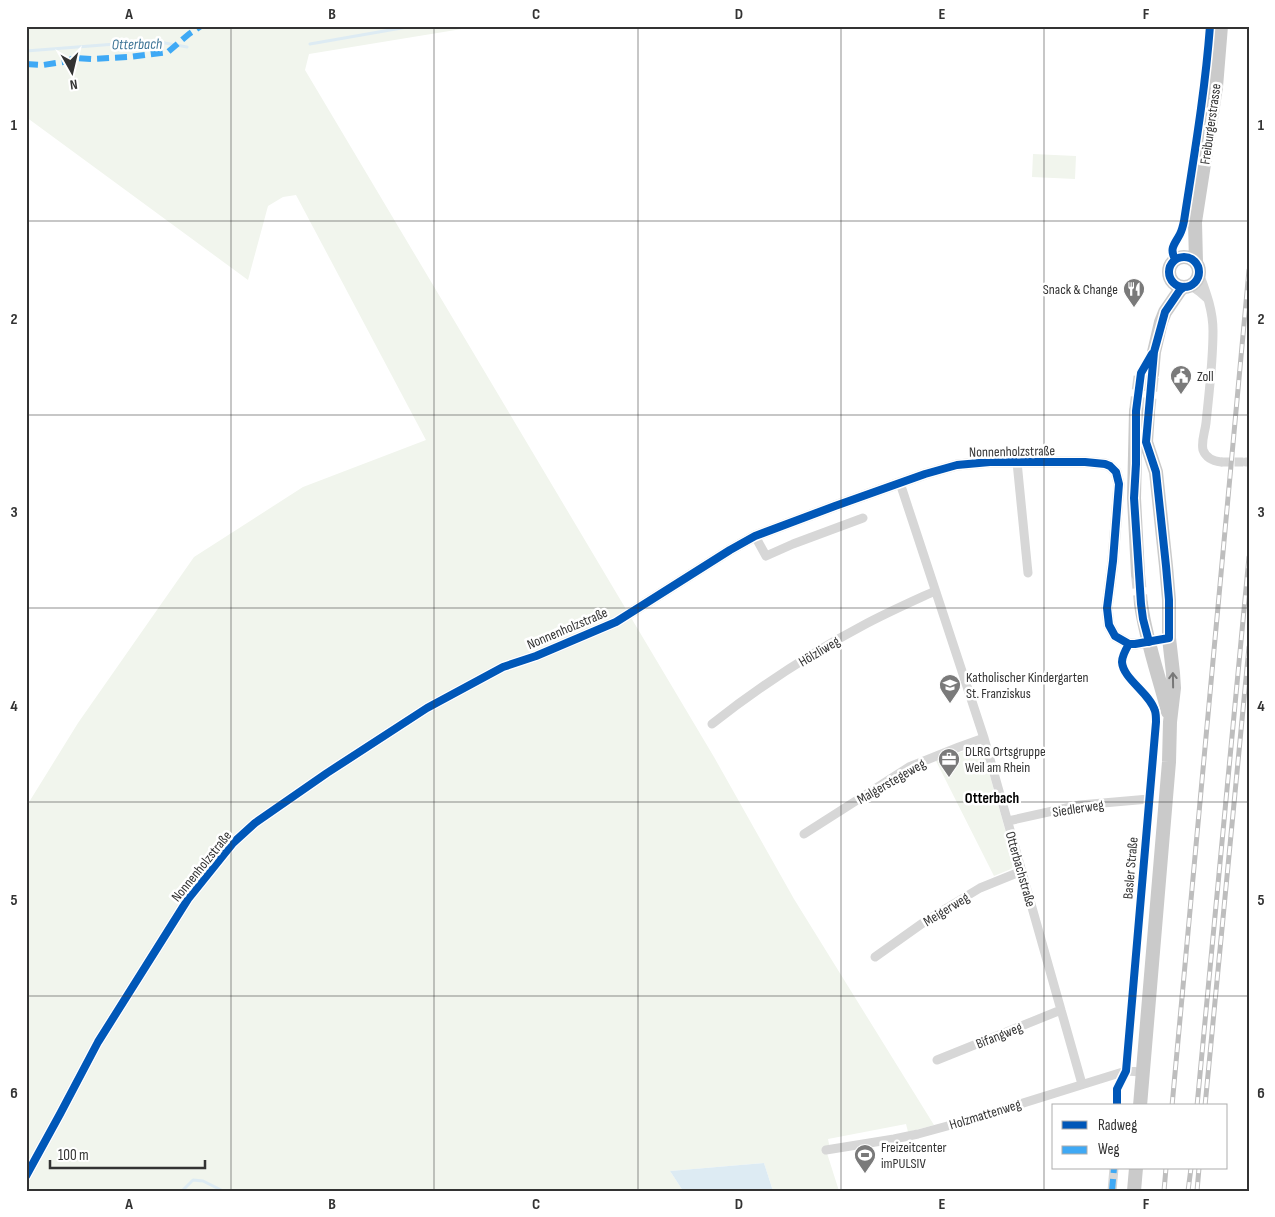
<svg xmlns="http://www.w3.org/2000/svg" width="1275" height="1217" font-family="'Sofia Sans Condensed',sans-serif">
  <rect width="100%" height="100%" fill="#fff"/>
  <path fill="#f1f5ed" d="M26,26h454l-171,28 -4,16 409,687 80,142 140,226 -26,7 -2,-8 -78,15 2,10 -4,1 13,41h-66l-9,-28 -94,8 13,20h-657v-384l52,-84 116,-166 109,-70 123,-47 -130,-245 -13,2 -15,9 -20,74 -222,-163z
    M1033,154l43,2 -1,23 -43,-2z
    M978,746l3,1 2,4 32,114 -4,4 -17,7 -58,-115z"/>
  <path fill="#ddebf3" d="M764,1163l9,28h-90l-13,-20z"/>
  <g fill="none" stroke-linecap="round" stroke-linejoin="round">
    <path stroke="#ddebf3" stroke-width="3" d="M310,44l103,-18
      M26,51l128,-10 33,6
      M182,1191l11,-11 10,1 20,10"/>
    <path stroke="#d6d6d6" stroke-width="9" stroke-dasharray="9 4.5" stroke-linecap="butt" d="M1221,462h25"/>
    <path stroke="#d6d6d6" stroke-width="14" stroke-dasharray="14 7" stroke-linecap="butt" d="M1136,411l5,-38
      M1148,412l4,-38
      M1138,574l3,30"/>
    <path stroke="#d7d7d7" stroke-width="9" d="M1199,273c7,19 14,37 14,58 0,31 -4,62 -7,92 -1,9 -5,18 -3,27 3,8 10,11 18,12
      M1190,285l10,7 8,7
      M1017,462l11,111
      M1246,462h3
      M900,483l84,255 98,346
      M755,536l11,20 27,-12 70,-26
      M712,724c47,-37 97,-70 150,-98 24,-13 49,-24 73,-35
      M1008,821l72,-16 69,-6
      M804,834l105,-67 50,-20 25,-9
      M875,957l52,-37 53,-32 42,-17
      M937,1060l124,-50
      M1117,1106v-17l9,-18 30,-349c0,-3 0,-8 -1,-11 -5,-18 -32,-32 -33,-49 0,-6 4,-13 7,-18
      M826,1150l68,-11 24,-5 44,-12 164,-51 16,1
      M1112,1191l2,-23"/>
    <path stroke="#d7d7d7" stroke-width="11" d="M26,1176l34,-62 38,-72 90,-143 45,-56 22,-20 72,-50 100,-65 76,-41 33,-11 80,-34 114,-72 25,-14 80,-30 90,-32 32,-9 33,-3h95l20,2 5,2 6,6 3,12 -6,77 -6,47 2,17 6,11 14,8h6l14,-2"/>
    <path stroke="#cacaca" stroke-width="14" d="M1169 272a15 15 0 1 1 30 0a15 15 0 1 1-30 0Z
      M1196,262l-1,-40 21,-135 5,-61
      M1152,374l2,-22 7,-30 4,-10 15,-22 4,-3
      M1136,411l-2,87 4,76
      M1141,604c5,37 18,72 27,108
      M1140,1106l29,-344 1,-40 4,-34 -1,-15 -4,-35v-38l-3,-34 -10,-94 -10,-30 2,-30
      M1134,1191l2,-23"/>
    <g stroke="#bebebe" stroke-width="5">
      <path id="rail" d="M1172,1106l77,-836
        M1197,1106l52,-549
        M1205,1106l44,-459
        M1164,1191l2,-23
        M1188,1191l3,-23
        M1197,1191l2,-23"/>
    </g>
    <use href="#rail" stroke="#fff" stroke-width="3" stroke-dasharray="9" stroke-linecap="butt"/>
    <path stroke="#3fa9f5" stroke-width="6" stroke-dasharray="12 6" stroke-linecap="butt" d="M26,64l17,1 20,-3 12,-4 17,1 37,-2 39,-5 21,-18 12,-8
      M1112,1191l2,-23"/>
    <g stroke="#fff" stroke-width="11">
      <path id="cycleway" d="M1169 272a15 15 0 1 1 30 0a15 15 0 1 1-30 0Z
        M1175,259c-6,-11 0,-15 5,-25 2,-4 3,-8 4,-13 10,-65 21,-129 26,-195
        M1149,642l-6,-23 -2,-15 -7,-106 2,-34v-53l5,-38 11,-19
        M1117,1106v-17l9,-18 30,-349c0,-3 0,-8 -1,-11 -5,-18 -32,-32 -33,-49 0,-6 4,-13 7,-18
        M26,1176l34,-62 38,-72 90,-143 45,-56 22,-20 72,-50 100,-65 76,-41 33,-11 80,-34 114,-72 25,-14 80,-30 90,-32 32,-9 33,-3h95l20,2 5,2 6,6 3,12 -6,77 -6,47 2,17 6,11 14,8h6l34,-6v-38l-3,-34 -10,-94 -10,-30 8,-90 11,-40 15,-22 4,-3"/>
    </g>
    <use href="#cycleway" stroke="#0057b8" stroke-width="8"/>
  </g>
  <defs><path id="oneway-shaft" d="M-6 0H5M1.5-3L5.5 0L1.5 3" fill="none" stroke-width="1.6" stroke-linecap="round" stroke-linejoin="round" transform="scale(1.25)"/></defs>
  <use stroke="#777" href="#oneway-shaft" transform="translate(1173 680) rotate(-91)"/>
  <path fill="none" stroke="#333" stroke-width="1" stroke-opacity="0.55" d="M231,26v1165M434,26v1165M638,26v1165M841,26v1165M1044,26v1165M26,221h1223M26,415h1223M26,608h1223M26,802h1223M26,996h1223"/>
  <defs>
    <g id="restaurant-pin" transform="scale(1.125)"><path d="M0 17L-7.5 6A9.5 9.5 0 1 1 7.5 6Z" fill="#7a7a7a" stroke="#fff"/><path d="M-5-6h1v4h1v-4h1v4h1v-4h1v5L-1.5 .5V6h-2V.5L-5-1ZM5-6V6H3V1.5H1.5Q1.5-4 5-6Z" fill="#fff"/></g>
    <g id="civic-pin" transform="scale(1.125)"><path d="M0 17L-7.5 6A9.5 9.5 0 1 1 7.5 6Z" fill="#7a7a7a" stroke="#fff"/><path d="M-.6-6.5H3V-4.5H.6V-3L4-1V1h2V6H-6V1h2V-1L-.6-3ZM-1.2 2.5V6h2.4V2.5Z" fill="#fff"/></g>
    <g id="school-pin" transform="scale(1.125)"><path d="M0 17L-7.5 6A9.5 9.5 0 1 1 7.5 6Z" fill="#7a7a7a" stroke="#fff"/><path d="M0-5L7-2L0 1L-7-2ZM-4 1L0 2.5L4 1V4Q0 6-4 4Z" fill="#fff"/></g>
    <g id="office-pin" transform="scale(1.125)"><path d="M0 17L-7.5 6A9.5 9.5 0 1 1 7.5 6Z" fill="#7a7a7a" stroke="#fff"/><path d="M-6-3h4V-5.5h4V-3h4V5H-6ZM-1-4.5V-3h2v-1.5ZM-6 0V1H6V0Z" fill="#fff"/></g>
    <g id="stadium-pin" transform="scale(1.125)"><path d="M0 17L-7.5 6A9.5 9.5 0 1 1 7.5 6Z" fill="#7a7a7a" stroke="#fff"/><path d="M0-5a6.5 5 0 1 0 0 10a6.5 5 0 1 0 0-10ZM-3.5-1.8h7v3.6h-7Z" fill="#fff"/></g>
  </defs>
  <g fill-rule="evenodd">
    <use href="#restaurant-pin" x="1134" y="289"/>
    <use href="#civic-pin" x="1181" y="376"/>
    <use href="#school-pin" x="950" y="685"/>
    <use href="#office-pin" x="949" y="759"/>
    <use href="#stadium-pin" x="865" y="1155"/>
  </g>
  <g text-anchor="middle" stroke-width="5" stroke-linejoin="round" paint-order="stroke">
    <g font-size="14" fill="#333" stroke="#fff">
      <text transform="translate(1210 124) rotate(-82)" y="5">Freiburgerstrasse</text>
      <text transform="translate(1012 451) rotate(-1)" y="5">Nonnenholzstraße</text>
      <text transform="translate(567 628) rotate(-23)" y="5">Nonnenholzstraße</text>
      <text transform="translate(819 651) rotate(-31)" y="5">Hölzliweg</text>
      <text transform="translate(891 781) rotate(-30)" y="5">Malgerstegeweg</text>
      <text transform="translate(1078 808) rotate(-9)" y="5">Siedlerweg</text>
      <text transform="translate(201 866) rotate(-51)" y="5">Nonnenholzstraße</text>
      <text transform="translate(1130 868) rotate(-85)" y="5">Basler Straße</text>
      <text transform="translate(1021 869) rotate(74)" y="5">Otterbachstraße</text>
      <text transform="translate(946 909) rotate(-32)" y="5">Meigerweg</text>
      <text transform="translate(999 1035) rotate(-22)" y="5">Bifangweg</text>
      <text transform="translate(985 1114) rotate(-17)" y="5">Holzmattenweg</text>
    </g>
    <g font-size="14" fill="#333" stroke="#fff" text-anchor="start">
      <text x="1118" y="294" text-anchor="end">Snack &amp; Change</text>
      <text x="1197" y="381">Zoll</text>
      <text x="966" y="682">Katholischer Kindergarten<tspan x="966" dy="16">St. Franziskus</tspan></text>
      <text x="965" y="756">DLRG Ortsgruppe<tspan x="965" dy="16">Weil am Rhein</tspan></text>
      <text x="881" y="1152">Freizeitcenter<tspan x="881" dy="16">imPULSIV</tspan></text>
    </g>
    <g font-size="15" font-style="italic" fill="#3f7597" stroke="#fff">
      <text transform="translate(137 44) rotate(-1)" y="5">Otterbach</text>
    </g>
    <g font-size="15" font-weight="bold" fill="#000" stroke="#fff">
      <text x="992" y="803">Otterbach</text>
    </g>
  </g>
  <rect width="1275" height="1217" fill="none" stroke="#ffffff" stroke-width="55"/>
  <rect x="1052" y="1104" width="175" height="65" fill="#ffffff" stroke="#adadad"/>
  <rect x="1062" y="1121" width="25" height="8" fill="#0057b8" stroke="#adadad"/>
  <text x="1098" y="1130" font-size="15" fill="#333333">Radweg</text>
  <rect x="1062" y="1146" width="25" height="8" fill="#3fa9f5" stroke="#adadad"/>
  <text x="1098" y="1154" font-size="15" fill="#333333">Weg</text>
  <g transform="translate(72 72) rotate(172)" stroke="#ffffff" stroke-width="4" paint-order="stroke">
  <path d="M0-4L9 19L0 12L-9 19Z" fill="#333333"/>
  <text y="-8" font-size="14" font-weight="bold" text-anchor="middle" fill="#333333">N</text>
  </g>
  <path d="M50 1160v8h155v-8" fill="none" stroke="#333333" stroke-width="2.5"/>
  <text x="58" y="1160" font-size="15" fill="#333333" stroke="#ffffff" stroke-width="4" paint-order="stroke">100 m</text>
  <rect x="28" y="28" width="1220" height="1162" fill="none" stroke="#333" stroke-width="2"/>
  <g font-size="16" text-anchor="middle" font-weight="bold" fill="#333">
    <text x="129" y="19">A</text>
    <text x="332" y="19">B</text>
    <text x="536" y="19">C</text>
    <text x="739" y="19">D</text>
    <text x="942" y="19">E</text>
    <text x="1146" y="19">F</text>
    <text x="14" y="130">1</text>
    <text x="1261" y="130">1</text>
    <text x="14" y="324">2</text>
    <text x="1261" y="324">2</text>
    <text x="14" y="517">3</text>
    <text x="1261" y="517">3</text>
    <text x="14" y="711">4</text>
    <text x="1261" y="711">4</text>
    <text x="14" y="905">5</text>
    <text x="1261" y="905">5</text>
    <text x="14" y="1098">6</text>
    <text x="1261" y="1098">6</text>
    <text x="129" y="1209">A</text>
    <text x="332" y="1209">B</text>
    <text x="536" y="1209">C</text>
    <text x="739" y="1209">D</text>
    <text x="942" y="1209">E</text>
    <text x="1146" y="1209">F</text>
  </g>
</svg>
